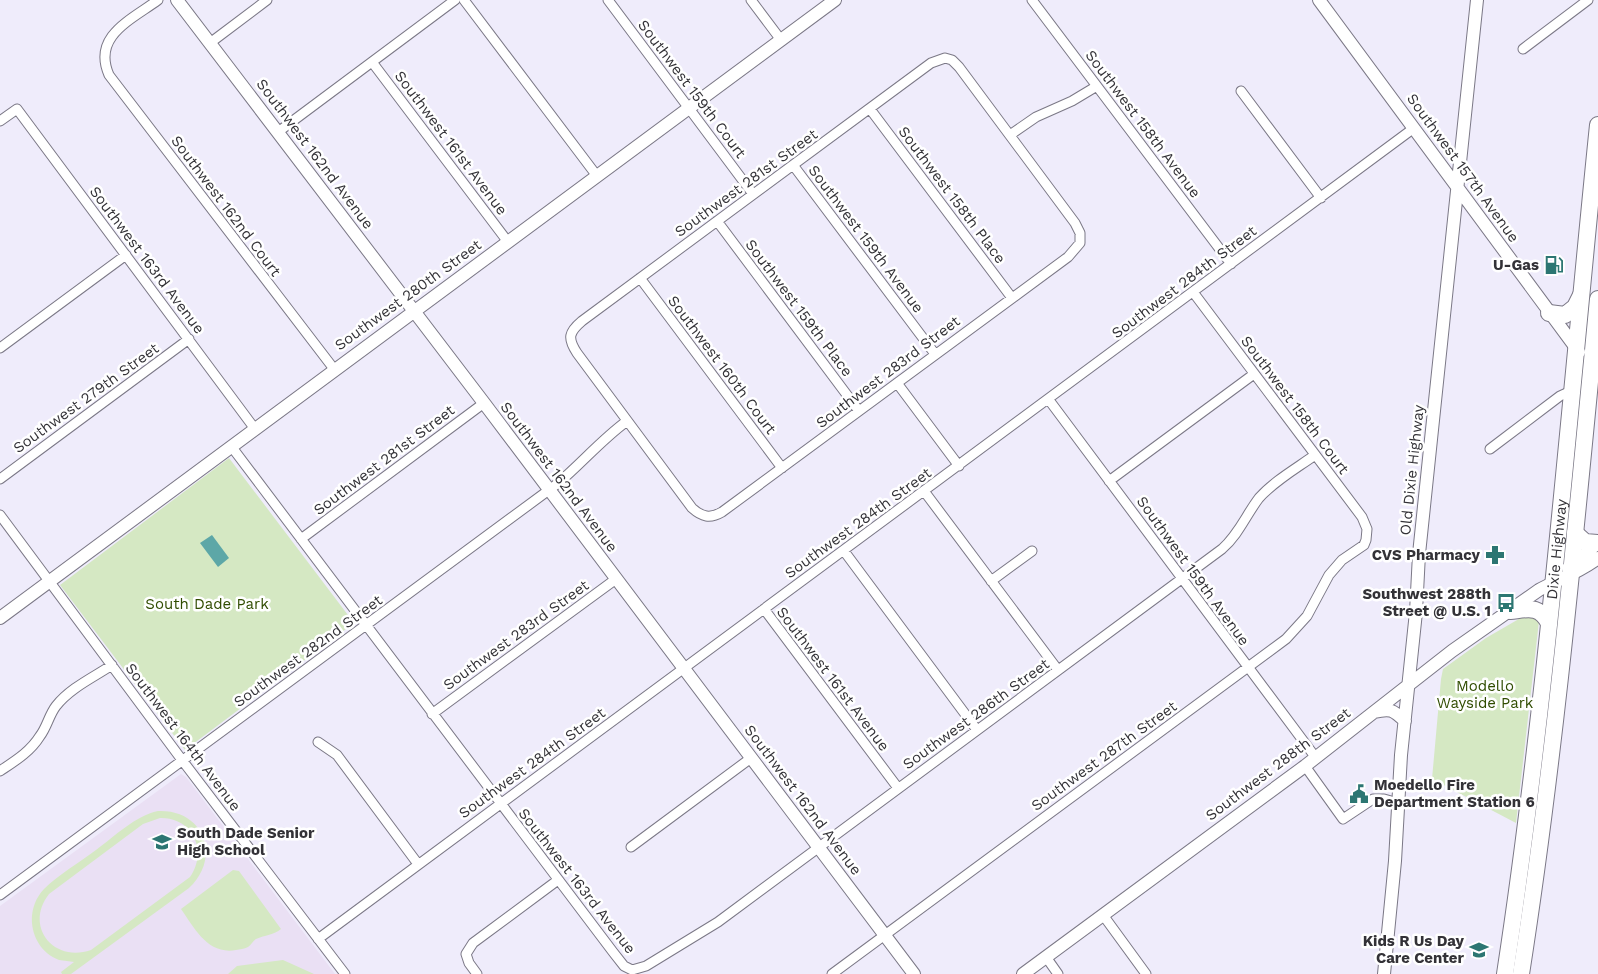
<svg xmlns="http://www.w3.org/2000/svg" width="1598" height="974" font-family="'Work Sans',sans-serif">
  <rect width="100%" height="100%" fill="#efecfb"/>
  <path fill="#eae0f4" d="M181,774l5,3 149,197h-335v-68z"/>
  <path fill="#d5e8c3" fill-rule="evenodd" d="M229,458l125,165 -169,127 -125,-165z
    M1534,614l5,7 -23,202 -84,-44 9,-100 2,-10 43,-31 38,-22z
    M158,811c46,-2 64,46 31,77l-118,86h-9l-1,-2 13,-10c-4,-1 -10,-1 -15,-2 -29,-11 -36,-49 -15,-71 14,-14 36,-27 52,-39 19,-14 39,-34 62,-39zM160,818c33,-1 48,33 30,59l-99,73c-38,13 -67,-24 -42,-56l94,-70z
    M233,870l6,1 42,58c-7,6 -16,6 -25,10 -3,2 -5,6 -8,8 -4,2 -8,2 -12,3 -28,5 -41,-21 -55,-41z
    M283,960l31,14h-86l9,-8z"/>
  <path fill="#5da7a7" d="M212,535l17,23 -11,9 -18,-24z"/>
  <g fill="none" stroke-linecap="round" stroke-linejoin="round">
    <g stroke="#7b7886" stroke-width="11">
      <path id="street" d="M158,0c-27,20 -66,36 -49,75l225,294
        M464,0l133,176
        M608,0l145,194
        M751,0l30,40
        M1032,0l199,264
        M210,43l57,-43
        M1523,49l65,-49
        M945,58l7,2 7,7 116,156 5,10v10l-12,14 -346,255c-12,7 -20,5 -30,-4l-115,-155c-10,-15 -8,-21 5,-32l349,-258z
        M372,62l136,180
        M1241,91l80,107
        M870,109l142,189
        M0,121l17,-12 238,320
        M278,132l177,-132
        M1010,135l26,-18 36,-16 25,-15
        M793,165l142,189
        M717,221l142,190
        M640,278l142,190
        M0,348l126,-93
        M897,383l62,83
        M1049,400l267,358
        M231,446l382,506 11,14 8,4 14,-4 72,-44 504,-373c17,-15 24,-34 37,-51 15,-17 38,-30 56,-43
        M1490,449l70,-53 13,-6
        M0,479l189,-140
        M1109,481l145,-107
        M924,491l134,179
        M0,515l182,245 163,214
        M301,539l183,-136
        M844,551l133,179
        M991,581l41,-30
        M764,609l134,179
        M432,714l184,-135
        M318,742l19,13 81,109
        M1305,766l38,53 30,-20h11l14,4
        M0,771c15,-10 30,-19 40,-35 7,-9 9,-21 16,-30 14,-18 38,-29 56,-41
        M631,847l120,-89
        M0,895l557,-411c24,-20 44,-44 70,-63
        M1103,915l43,59
        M318,939l1096,-811
        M1046,957l12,17
        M477,974l-8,-11 -3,-9 7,-11 85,-63
        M832,974l454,-335 21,-23 22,-41 13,-15 22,-15 2,-5 1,-11 -5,-12 -169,-225"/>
    </g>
    <g stroke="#7b7886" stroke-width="14">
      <path id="secondary" d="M177,0l307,403 430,571
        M1319,0l260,352
        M1568,568l30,-25
        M0,618l835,-618
        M1374,712c17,-4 19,-2 31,9
        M1023,974l282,-208 147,-115 87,-61c20,-11 41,-18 59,-32
        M1384,974l11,-113 6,-106 15,-143 3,-58 58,-554"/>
    </g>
    <g stroke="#7b7886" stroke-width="18">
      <g id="highway">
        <path d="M1549,313l16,2 10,-8 6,-12"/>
        <path d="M1575,533l10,9 13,1"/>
        <path d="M1510,611c19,-2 29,-6 39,12"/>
        <path id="s1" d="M1505,974c43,-282 64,-566 93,-849"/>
        <path d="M1521,974c35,-224 55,-449 77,-675"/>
      </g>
    </g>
    <use href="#street" stroke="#fff" stroke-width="9"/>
    <use href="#secondary" stroke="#fff" stroke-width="12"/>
    <use href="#highway" stroke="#fff" stroke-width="16"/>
  </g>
  <defs>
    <g id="fuel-bare" transform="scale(1.5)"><path d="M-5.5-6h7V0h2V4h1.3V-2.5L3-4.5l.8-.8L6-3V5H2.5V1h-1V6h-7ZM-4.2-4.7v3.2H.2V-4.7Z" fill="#2c7672" stroke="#fff" stroke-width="2.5" paint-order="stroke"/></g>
    <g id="pharmacy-bare" transform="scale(1.5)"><path d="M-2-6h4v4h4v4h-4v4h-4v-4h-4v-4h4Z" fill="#2c7672" stroke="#fff" stroke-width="2.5" paint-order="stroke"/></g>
    <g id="bus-bare" transform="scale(1.5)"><path d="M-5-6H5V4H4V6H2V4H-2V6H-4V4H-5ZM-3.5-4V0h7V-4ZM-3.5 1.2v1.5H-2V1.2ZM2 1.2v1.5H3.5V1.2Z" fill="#2c7672" stroke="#fff" stroke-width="2.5" paint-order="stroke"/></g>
    <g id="civic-bare" transform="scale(1.5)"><path d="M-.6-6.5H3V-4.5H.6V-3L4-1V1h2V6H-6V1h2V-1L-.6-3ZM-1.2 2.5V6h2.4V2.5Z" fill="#2c7672" stroke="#fff" stroke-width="2.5" paint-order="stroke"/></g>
    <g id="school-bare" transform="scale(1.5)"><path d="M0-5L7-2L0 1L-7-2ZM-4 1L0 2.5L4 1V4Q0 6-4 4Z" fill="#2c7672" stroke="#fff" stroke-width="2.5" paint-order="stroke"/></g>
  </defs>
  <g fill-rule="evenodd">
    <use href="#fuel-bare" x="1554" y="265"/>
    <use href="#pharmacy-bare" x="1495" y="555"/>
    <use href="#bus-bare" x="1506" y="603"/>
    <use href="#civic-bare" x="1359" y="794"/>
    <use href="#school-bare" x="162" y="842"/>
    <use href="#school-bare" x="1479" y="950"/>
  </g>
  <g text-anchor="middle" stroke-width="5" stroke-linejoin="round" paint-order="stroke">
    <g font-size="15" fill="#333237" stroke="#fff">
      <text transform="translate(692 89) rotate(53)" y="5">Southwest 159th Court</text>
      <text transform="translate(1143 124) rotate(53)" y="5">Southwest 158th Avenue</text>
      <text transform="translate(451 143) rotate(53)" y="5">Southwest 161st Avenue</text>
      <text transform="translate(315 154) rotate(53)" y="5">Southwest 162nd Avenue</text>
      <text transform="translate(1463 168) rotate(54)" y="5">Southwest 157th Avenue</text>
      <text transform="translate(746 183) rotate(-36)" y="5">Southwest 281st Street</text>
      <text transform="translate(952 195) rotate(53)" y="5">Southwest 158th Place</text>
      <text transform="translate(226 206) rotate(53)" y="5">Southwest 162nd Court</text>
      <text transform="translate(866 239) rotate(53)" y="5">Southwest 159th Avenue</text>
      <text transform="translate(147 260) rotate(53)" y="5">Southwest 163rd Avenue</text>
      <text transform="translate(1184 282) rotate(-37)" y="5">Southwest 284th Street</text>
      <text transform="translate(408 295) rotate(-36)" y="5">Southwest 280th Street</text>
      <text transform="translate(799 308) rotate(53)" y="5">Southwest 159th Place</text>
      <text transform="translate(722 365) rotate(53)" y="5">Southwest 160th Court</text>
      <text transform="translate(888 372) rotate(-37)" y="5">Southwest 283rd Street</text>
      <text transform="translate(86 398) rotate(-36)" y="5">Southwest 279th Street</text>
      <text transform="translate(1295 405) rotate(53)" y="5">Southwest 158th Court</text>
      <text transform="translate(384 460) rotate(-37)" y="5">Southwest 281st Street</text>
      <text transform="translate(1412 470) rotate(-84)" y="5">Old Dixie Highway</text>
      <text transform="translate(559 477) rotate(53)" y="5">Southwest 162nd Avenue</text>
      <text transform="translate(858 523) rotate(-36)" y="5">Southwest 284th Street</text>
      <text dy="5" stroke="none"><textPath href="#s1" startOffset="428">Dixie Highway</textPath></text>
      <text transform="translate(1193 571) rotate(54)" y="5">Southwest 159th Avenue</text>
      <text transform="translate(516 635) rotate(-36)" y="5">Southwest 283rd Street</text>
      <text transform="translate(308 651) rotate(-36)" y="5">Southwest 282nd Street</text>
      <text transform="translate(833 679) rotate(53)" y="5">Southwest 161st Avenue</text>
      <text transform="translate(976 714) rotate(-36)" y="5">Southwest 286th Street</text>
      <text transform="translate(183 737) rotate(53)" y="5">Southwest 164th Avenue</text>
      <text transform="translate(1104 756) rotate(-36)" y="5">Southwest 287th Street</text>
      <text transform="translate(532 763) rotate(-36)" y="5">Southwest 284th Street</text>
      <text transform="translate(1278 764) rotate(-37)" y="5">Southwest 288th Street</text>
      <text transform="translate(803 800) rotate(53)" y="5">Southwest 162nd Avenue</text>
      <text transform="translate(577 881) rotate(52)" y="5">Southwest 163rd Avenue</text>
    </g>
    <g font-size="15" font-weight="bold" fill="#333237" stroke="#fff" text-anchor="end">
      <text x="1539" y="270">U-Gas</text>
      <text x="1480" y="560">CVS Pharmacy</text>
      <text x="1491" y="599">Southwest 288th<tspan x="1491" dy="17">Street @ U.S. 1</tspan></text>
      <text x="1374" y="790" text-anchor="start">Moedello Fire<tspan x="1374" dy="17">Department Station 6</tspan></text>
      <text x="177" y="838" text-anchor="start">South Dade Senior<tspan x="177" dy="17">High School</tspan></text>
      <text x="1464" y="946">Kids R Us Day<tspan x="1464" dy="17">Care Center</tspan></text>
    </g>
    <g font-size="15" fill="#304c00" stroke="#fff">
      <text x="207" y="609">South Dade Park</text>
      <text x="1485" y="691">Modello<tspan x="1485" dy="17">Wayside Park</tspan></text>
    </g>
  </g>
</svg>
